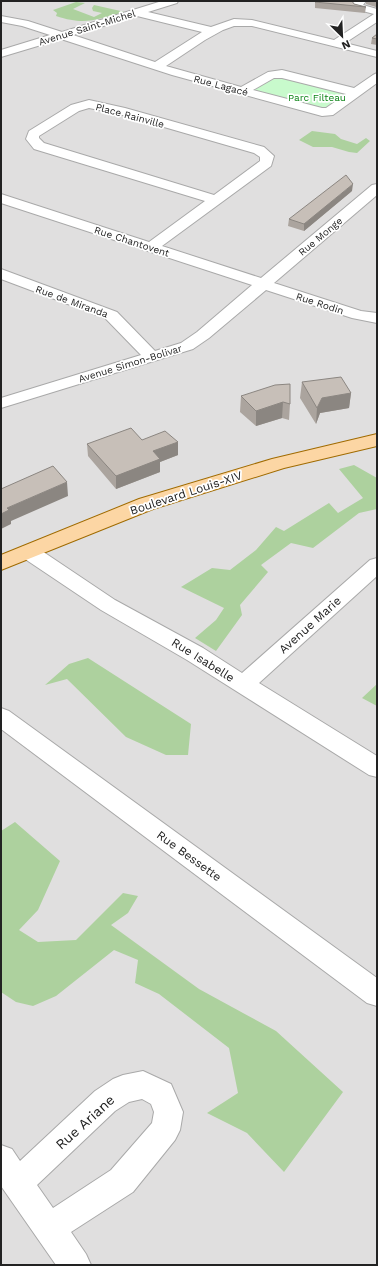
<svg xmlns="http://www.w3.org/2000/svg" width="378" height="1266" font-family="'Work Sans',sans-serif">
  <rect width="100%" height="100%" fill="#f2efe9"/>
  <path fill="#e0dfdf" d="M1,1h376v1264h-376z"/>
  <path fill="#add19e" d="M76,2l9,1 -12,6 21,8 8,-4 -9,-2 -1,-3 2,-3 31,7c-29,7 -39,14 -69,4l1,-3 -4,-3z
    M312,131l23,3 6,5 16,5 9,-6 4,3 -13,12 -8,-1 -17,-5h-19l-14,-7z
    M354,465l23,13v31l-18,4 -46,35 -22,-5 -30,22 7,7 -28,33 2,10 -26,36 -21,-13 21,-18 8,-12 -43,-21 31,-19 18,2 26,-20 20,-23 8,4 45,-28 9,10 25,-15 -24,-29z
    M88,658l103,66 -3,31h-22l-40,-18 -59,-58 -22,6 24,-21z
    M377,684v22l-15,-8z
    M15,822l45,39 -22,49 -19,20 19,12 38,-2 47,-47 15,3 -10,17 -17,12 88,64 77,42 67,61 -59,80 -37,-39 -40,-20 31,-20 -9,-45 -70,-54 -24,-11 3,-23 -24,-10 -58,46 -23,10 -17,-4 -15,-10v-161z"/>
  <path fill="#c8facc" d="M272,74l85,19 -28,19 -85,-22z"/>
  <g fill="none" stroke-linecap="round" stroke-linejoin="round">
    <g stroke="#a9a9a9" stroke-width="2">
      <path id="minor" d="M162,1h16l-1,2 -29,9 63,15 23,-8 18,1 82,20 40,-26 -19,-5 -3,-5 2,-3h12l-3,4 14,4v13l-32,21 32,8v6l-125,-31h-18l-11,4 -18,10 -39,26 75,21 27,-15 14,-2 72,18 19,-13 4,-2v10l-44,32 -11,1 -150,-41 -111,-36 -60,18v-7l49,-15 -28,-9 -21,-4v-6l27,5 34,11zM137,16l65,16 -47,30 -82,-27zM274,78h8l64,16 -20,14h-4l-69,-18z
        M89,100l36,8 139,39 10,9 -3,10 -109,80 99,32 111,-93 5,-1v11l-103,88 87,28 16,2v10l-25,-5 -86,-28 -57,48 -16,11 -192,59v-10l140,-43 -36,-37 -104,-39v-10l116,43 38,39 26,-8 16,-11 55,-47 -251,-82v-9l148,48 56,-41 -171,-52 -8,-10 3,-8 42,-26zM89,108l30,6 135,39 6,4v4l-46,34 -170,-52 -5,-5v-2l40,-25z
        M29,545l7,2 79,53 88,48 39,25 128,-113 7,-2v18l-118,107 118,73v21l-8,-2 -182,-115 -86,-50 -79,-53 -3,-5 3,-5z
        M1,708l8,3 368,267v28l-10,-3 -366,-274z
        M143,1071l28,13 12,28 -3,18 -5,10 -42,52 -62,40 15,22 5,11h-35l-55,-79v-41l11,4 8,12 75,-70 18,-12 10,-4zM142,1099l9,5 3,8 -2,11 -41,47 -58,38 -16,-23 78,-74 14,-9z"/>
    </g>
    <g stroke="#a06b00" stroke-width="2">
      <path id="major" d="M377,434v12l-93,22 -131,41 -152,61v-15l138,-56 133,-40z"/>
    </g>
    <use href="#minor" fill="#fff" fill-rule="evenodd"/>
    <use href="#major" fill="#fcd6a4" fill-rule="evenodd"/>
  </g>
  <path fill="#aba49e" d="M366,1h11v5l-1,1 -10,-3z
    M315,2l39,2 12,3 -1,6 -50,-5z
    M377,34v11l-6,-1 1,-6z
    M352,191l-48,40 -16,-5 1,-7z
    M302,382l49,11 -2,15 -29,5 -4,11 -16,-26z
    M290,384v20l-1,16 -7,-2 -26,8 -16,-14 1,-16z
    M142,440l36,2v13l-18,7v10l-44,17 -28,-33 -1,-12z"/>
  <path fill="#8b8681" d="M353,184l-1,7 -48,40v-7z
    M351,393l-2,15 -29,5 -4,11 1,-16 5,-10z
    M283,402l-1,16 -26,8v-15z
    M178,442v13l-18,7v10l-44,17v-13l37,-25z
    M67,482l1,14 -57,25v3l-10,5v-15l6,-6z"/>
  <path fill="#c7bfb8" stroke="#8b8681" d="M317,1h35l2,3 12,3 -51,-5z
    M377,34v5l-5,-1z
    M346,175l7,9 -49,40 -15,-5z
    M341,377l10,16 -29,5 -5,10 -15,-26z
    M290,384v20l-7,-2 -27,9 -15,-15 34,-11z
    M131,428l11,12 23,-9 13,11 -25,9 7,8 -44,17 -29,-32z
    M53,466l14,16 -60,26 2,2 -8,4v-25z"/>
  <g text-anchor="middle" stroke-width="3.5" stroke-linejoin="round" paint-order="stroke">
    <g font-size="10" fill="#222" stroke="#fff">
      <text transform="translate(87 27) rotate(-17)" y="4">Avenue Saint-Michel</text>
      <text transform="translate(221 85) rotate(15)" y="4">Rue Lagacé</text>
      <text transform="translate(130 115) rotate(15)" y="4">Place Rainville</text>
      <text transform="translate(320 236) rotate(-40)" y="4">Rue Monge</text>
      <text transform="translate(132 241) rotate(18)" y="4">Rue Chantovent</text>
      <text transform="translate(72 301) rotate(20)" y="4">Rue de Miranda</text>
      <text transform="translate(320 303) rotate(18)" y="4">Rue Rodin</text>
      <text transform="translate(130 363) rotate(-17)" y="4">Avenue Simon-Bolivar</text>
    </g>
    <g font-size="10" fill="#0c8416" stroke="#fff">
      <text x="317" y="101">Parc Filteau</text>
    </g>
    <g font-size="12" fill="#222" stroke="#fff">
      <text transform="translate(186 493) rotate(-18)" y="4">Boulevard Louis-XIV</text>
      <text transform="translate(310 625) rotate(-42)" y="4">Avenue Marie</text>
      <text transform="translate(203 660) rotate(32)" y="4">Rue Isabelle</text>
      <text transform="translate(189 856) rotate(36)" y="4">Rue Bessette</text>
    </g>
    <g font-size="14" fill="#222" stroke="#fff">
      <text transform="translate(85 1122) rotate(-42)" y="5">Rue Ariane</text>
    </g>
  </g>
  <rect width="378" height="1266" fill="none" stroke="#222222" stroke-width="4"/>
  <g transform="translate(342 36) rotate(156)" stroke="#ffffff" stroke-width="3" paint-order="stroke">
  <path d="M0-3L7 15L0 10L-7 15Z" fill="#222222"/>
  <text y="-6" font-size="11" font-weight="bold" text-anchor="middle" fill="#222222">N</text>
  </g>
</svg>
